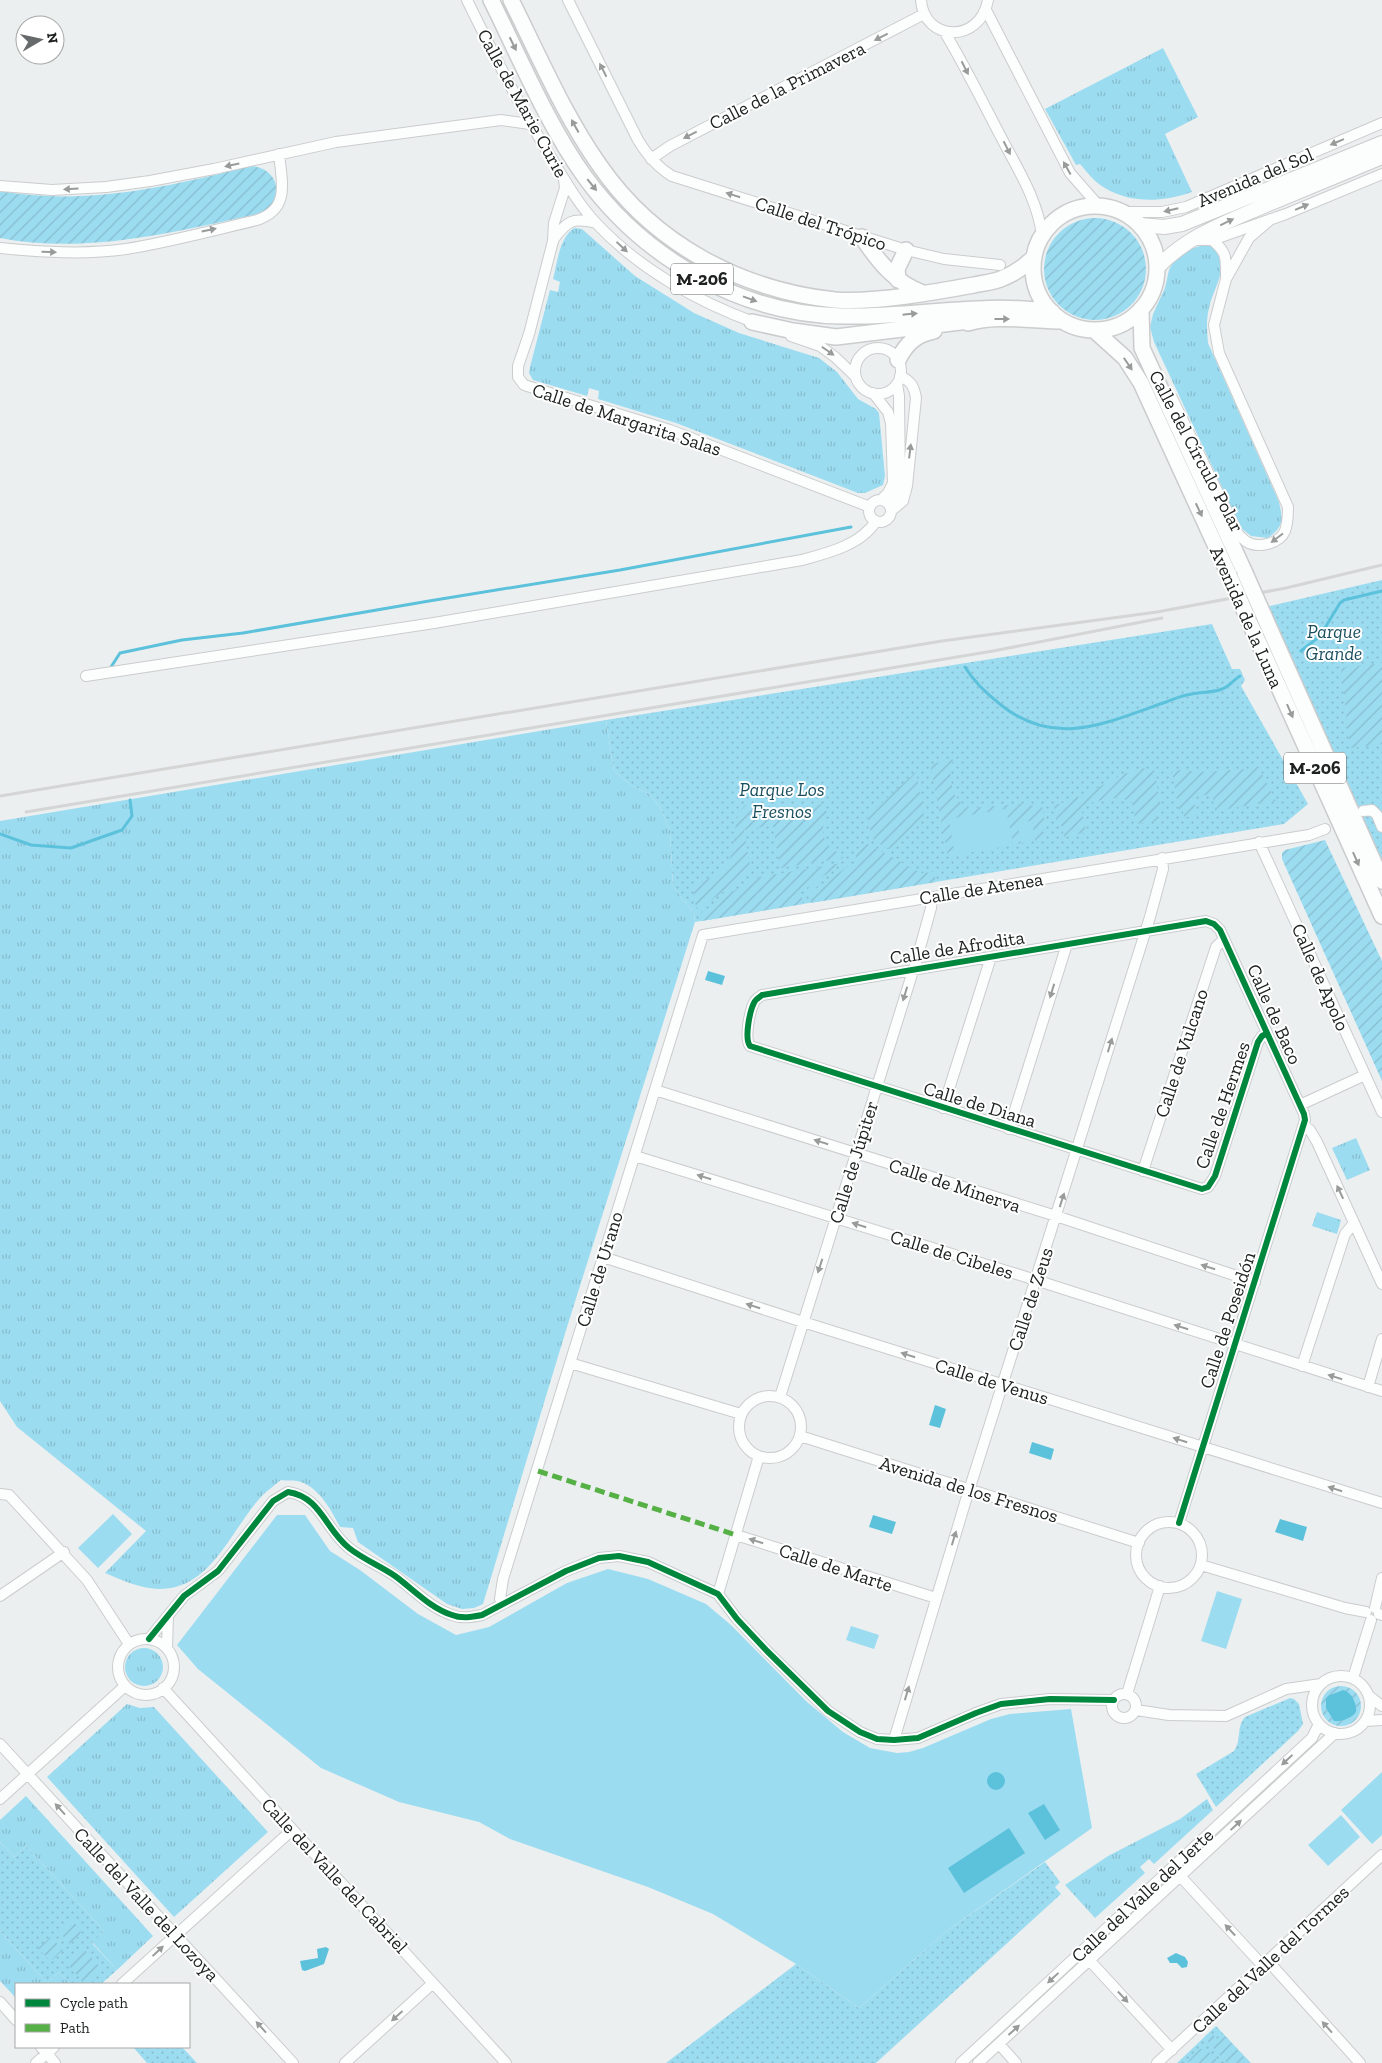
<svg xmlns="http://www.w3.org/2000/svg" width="1382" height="2063" font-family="'Zilla Slab',serif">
  <defs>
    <pattern id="grass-tufts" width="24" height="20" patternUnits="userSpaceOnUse" patternTransform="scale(1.25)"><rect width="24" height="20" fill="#9cdcf1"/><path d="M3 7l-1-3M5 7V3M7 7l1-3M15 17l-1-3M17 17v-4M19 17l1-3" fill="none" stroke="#86bcce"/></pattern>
    <pattern id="park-dots" width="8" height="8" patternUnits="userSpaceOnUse" patternTransform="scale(1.25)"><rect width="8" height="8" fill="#9cdcf1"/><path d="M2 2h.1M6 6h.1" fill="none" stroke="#86bcce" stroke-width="1.8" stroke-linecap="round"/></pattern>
    <pattern id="garden-furrows" width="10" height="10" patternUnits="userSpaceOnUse" patternTransform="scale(1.25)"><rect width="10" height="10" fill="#9cdcf1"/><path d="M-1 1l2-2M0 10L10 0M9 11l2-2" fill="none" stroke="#86bcce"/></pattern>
  </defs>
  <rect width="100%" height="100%" fill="#eceff0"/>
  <path fill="url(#grass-tufts)" d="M1163,48l35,69 -33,17 27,58c-28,10 -61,12 -87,-4 -10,-5 -18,-16 -25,-24l-4,1 -31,-56z
    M574,228l8,1 53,47 59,37 45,20 80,25 18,14 21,27 18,10 3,4 6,63 -2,9 -18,8h-7l-182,-70 -78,-24 1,-8 -10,-3 -2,8 -54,-16 -4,-7 1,-6 20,-77 8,2 2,-10 -7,-3c4,-15 6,-41 21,-51z
    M1200,246h13c18,23 1,39 -4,62 -3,12 -2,23 -1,35l71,159c4,18 5,24 -11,36l-17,-2 -10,-8 -87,-186 -4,-15 3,-13 12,-26 4,-18 4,-8 18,-13z
    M606,720l8,51 18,15 16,7 12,14 10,23 3,57 21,26 1,9 -128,405 -84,277 -9,4 -12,1 -15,-5 -89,-62 -5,-14 -13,-1c-9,-17 -22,-42 -43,-46 -5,-1 -11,0 -16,-1 -7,6 -15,11 -21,18 -29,32 -49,91 -100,91 -19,0 -38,-9 -55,-16l41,-42 -129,-104 -17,-26v-580z
    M1356,1138l14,32 -23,10 -15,-32z
    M1317,1212l24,8 -4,14 -25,-8z
    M125 1667a19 19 0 1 1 38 0a19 19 0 1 1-38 0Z
    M127,1704l13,4 14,-1 114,125 -94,85 -127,-140z
    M26,1796l127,140 -36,34 -25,-28 12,-11 -78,-85 -12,11 -14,-15v-22z
    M1207,1799l6,11 -59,54 -5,-5 -9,8 5,6 -50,45 -30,-33 43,-29 72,-37z
    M0,1931l47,52 12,-11 11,12h-54v14l-16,-17z"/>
  <path fill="url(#park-dots)" d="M1382,580v287l-116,-260z
    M1212,624l20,45h8l5,11 -4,6 67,118 -24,20 -589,98 -1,-9 -21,-26 -3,-57 -10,-23 -12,-14 -16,-7 -18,-15 -8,-51z
    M1290,1698l4,1 5,5 4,20 -5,7 -82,76 -20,-33 38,-23c8,-11 2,-24 11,-34z
    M0,1842l14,15 12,-11 78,85 -12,12 25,27 -16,14h-31l-11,-12 -12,11 -47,-52z
    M1045,1862l15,20 -5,5 6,7 -185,169h-210l130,-99 63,44 89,-78z
    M1216,2026l35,37h-74z
    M133,2047h49l15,16h-50z"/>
  <path fill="url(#garden-furrows)" d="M251,166c27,2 35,31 12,47 -86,18 -174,42 -263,25v-47c85,15 168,-4 251,-25z
    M1044 269a51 51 0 1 1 102 0a51 51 0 1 1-102 0Z
    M1382,663v81l-32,4 -9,-80z
    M951,758l2,2 -3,18 4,16 7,9 9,5 51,-4 21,3 4,20 -3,4 -2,9 -6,1 -3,-20 -14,2 3,20 -8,2 -7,-36 -57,10 6,36 -7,1 -17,-88 2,-4z
    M1141,768l13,2 8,42 -6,2 1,7 -21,3 -4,-22c-14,-8 -36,-2 -51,5l5,25 -22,5 -2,-11h-5l-3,-21c32,-6 56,-28 87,-37z
    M1259,768l17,33 -61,10 -3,-17 -19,3 4,18 -13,2 -1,-7h-4l-7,-38 3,-2 31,2z
    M916,772l8,44 -31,35 -19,-10 -1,-6 -3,-2v-7l-3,-10z
    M747,804l56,5 19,-5 6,10c-10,16 -5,33 13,40l2,4 -63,10 -7,-43 -29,5 7,43 -53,36c-5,-8 -6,-14 -2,-23 11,-8 25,-10 32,-23 9,-16 3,-50 19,-59z
    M1325,840l57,121v120l-100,-222v-6l3,-3z
    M866,843l55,30 13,-1 2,10 -125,21 -1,-10 37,-26 10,-2 -2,-13z
    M842,863l-41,29 2,12 -101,17 -1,-8 52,-35z
    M1321 1706a20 20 0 1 1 40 0a20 20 0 1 1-40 0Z
    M71,1919l10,11 -1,5 -10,9 -12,-13z
    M51,1937l12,13 -10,9 -4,1 -11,-12z
    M84,1949l17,19 -17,15 -16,-18z
    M1210,2032l7,7 6,-5 26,29h-22l-23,-26z
    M1200,2049h6l14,14h-30l-2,-2z"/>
  <path fill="#9cdcf1" d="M1006,809l7,36 -58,10 -6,-36z
    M1032,821l3,20 -14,2 -3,-20z
    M113,1514l19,20 -34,34 -20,-20z
    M277,1515h28l25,36 30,19 58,44 38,21 33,-8 78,-44 41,-14 40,10 58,25 25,21 75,76 37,31 27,16 27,5 12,-1 14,-4 68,-29 19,-5 61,-5 21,119 -144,102 -89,78 -63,-44 -83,-50 -65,-27 -138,-48 -31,-17 -80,-20 -78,-34 -123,-99 -21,-24z
    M1217,1591l25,8 -16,50 -25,-8z
    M851,1626l28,9 -5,14 -28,-9z
    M1382,1772v63l-10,9 -31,-34z
    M1341,1815l19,22 -32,29 -20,-21z"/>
  <path fill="#5cc1db" d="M708,971l17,5 -3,9 -17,-5z
    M935,1405l11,4 -6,19 -11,-3z
    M1032,1442l22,7 -3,11 -22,-7z
    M873,1515l23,7 -4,12 -23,-7z
    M1280,1519l27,8 -4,14 -28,-9z
    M1343,1690c9,2 14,14 13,22 -4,6 -15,10 -22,9l-8,-13v-9l2,-3z
    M987 1781a9 9 0 1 1 18 0a9 9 0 1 1-18 0Z
    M1044,1804l16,26 -15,10 -17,-27z
    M1009,1828l16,25 -61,40 -16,-25z
    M326,1947l3,2 -5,15 -19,7 -3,-1 -2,-9 18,-3 -1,-9z
    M1176,1953l9,4 3,5 -1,5 -5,1 -5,-5h-7l-3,-5z"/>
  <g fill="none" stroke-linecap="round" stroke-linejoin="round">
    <path stroke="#5cc1db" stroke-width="3" d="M1301,651l19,-15 20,-33 4,-3 38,-9
      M111,667l9,-14 62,-13 61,-7 186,-32 191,-31 231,-43
      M965,667c9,15 22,27 36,38 55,44 107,17 165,-3 8,-3 17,-7 26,-8 10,-2 20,-1 30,-5 7,-2 11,-9 18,-13
      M0,834l31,11 40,3 51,-18 10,-14 -2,-16"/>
    <g stroke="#cacccd" stroke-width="12">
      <path id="street" d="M467,0c27,55 54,109 86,161 13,21 26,44 43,62 43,46 102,79 160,100
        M568,0l70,140c9,15 19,27 34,36l234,74 38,9 56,6
        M921,0c3,42 59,44 67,0
        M986,10l84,163 28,32
        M944,31c21,35 38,70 57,106 16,31 37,63 41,99
        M651,159l19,-13 254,-132
        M564,179l1,9 -11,35 -1,18 -24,93 -11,32v11l6,8 146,45 200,77
        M0,186l52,4 54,-3 44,-6 64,-12 122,-27 165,-22 29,4
        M1124,212h38l24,-5 196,-84
        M553,240c14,-19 19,-23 43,-17
        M1193,240h19l74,-26 96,-40
        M1212,240c15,12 14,18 14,36
        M0,248c42,4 84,7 126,1 44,-7 88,-19 131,-29 33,-11 25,-37 22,-66
        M791,336l29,10 15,11 21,20
        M855 371a23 23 0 1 1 46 0a23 23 0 1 1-46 0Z
        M873,393l15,19 3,11 2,60 -5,10 -7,7
        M1172,398l66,136c3,3 6,6 9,8 12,7 33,1 38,-11 3,-8 3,-16 3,-24l-69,-154 -5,-28 12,-46 23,-41 22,-19
        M869 511a11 11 0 1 1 22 0a11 11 0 1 1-22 0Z
        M890,506l7,-10 3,-11 -1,-89 -2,-12
        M891,511l12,-10 4,-15 9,-88c-2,-12 -5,-17 -16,-22
        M86,676l348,-53 368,-63c26,-7 59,-15 74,-39
        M1363,811l9,-1 5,5 5,12
        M1259,842l123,270
        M655,1090l401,126 199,66
        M1300,1105l65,-30
        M943,1108l48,-151
        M1304,1126l6,4 7,12 65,142
        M1009,1129l58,-185
        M635,1156l388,120 359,115
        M1143,1171l73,-224 8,-8
        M603,1257l200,65 579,181
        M570,1363l171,51
        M1302,1366l43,-132 9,-11
        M1368,1387l14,-48
        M739 1427a31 31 0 1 1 62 0a31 31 0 1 1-62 0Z
        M780,1397l138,-442 13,-47 1,-11
        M800,1436l339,107
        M0,1494l9,1 78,85 42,64
        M1136 1555a33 33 0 1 1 66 0a33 33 0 1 1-66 0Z
        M1179,1523l126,-403 -1,-6 -84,-184 -6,-6 -8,-3 -444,74c-1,1 -7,5 -7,6 -5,8 -11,37 -5,45l452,143 6,-2 7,-11 43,-134 4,-6 4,-2
        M736,1535l200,63
        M1201,1565l144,43 21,4
        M718,1594l41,-138
        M0,1596l64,-44
        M502,1604l-2,-5 3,-20 200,-644 606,-100 16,-6
        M1375,1608l7,-30
        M1379,1614l3,1
        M149,1639l35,-43 34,-25 55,-70 15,-9c33,5 37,37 61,56 14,11 31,18 46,28 18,13 35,32 57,39 10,4 20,2 30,0l84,-44 33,-13 20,-2 29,6 70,32 19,25 30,32 61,60 32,21 17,7 17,1 24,-2 58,-25 25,-9 49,-5 64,1
        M118 1667a28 28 0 1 1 56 0a28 28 0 1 1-56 0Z
        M167,1648l1,-32
        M1312 1705a29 29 0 1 1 58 0a29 29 0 1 1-58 0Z
        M1353,1678l18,-58
        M163,1688l343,375
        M1112 1706a12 12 0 1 1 24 0a12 12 0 1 1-24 0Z
        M1127,1694l33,-108
        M1369,1696l13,10
        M1136,1710l33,5 57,1 60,-27 35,-5
        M1365,1721l17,-1
        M894,1740l71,-237 185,-586 13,-48 -1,-11
        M0,1744l293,319
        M0,1799l125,-113
        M1181,1877l82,89
        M1090,1961l82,89
        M1268,1961l92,102
        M122,1984l170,-154
        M0,2002l16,18
        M999,2044l17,19
        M41,2047l14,16
        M36,2063l18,-16
        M345,2063l88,-80
        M961,2063l351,-325 7,-14
        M978,2063l357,-330
        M1157,2063l225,-208"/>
    </g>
    <g stroke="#cacccd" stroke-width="16">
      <path id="secondary" d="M1140,225l24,2 18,-3 200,-81
        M1158,267c29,-31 69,-45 108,-62 39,-16 77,-32 116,-48"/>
    </g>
    <g stroke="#cacccd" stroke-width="18">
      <path id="primary" d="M491,0c28,56 57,126 94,177 59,81 155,137 256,139 71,2 140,-15 211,-4
        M511,0c28,56 53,115 89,166 54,78 141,124 235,134 24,2 49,-1 72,-4 22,-3 45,-7 67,-11 9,-2 21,-3 29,-7 13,-5 22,-12 31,-21
        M1033 268a62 62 0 1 1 124 0a62 62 0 1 1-124 0Z
        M862,237c16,24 33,46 61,56
        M898,280l-1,-11 9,-19
        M1141,309l1,39 103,225
        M752,322l41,9 43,6 141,-17
        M968,323c26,-9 66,-2 94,-2
        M1094,330l31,28 16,25 88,192
        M898,360c8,-16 17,-25 36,-29
        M1264,616l118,265
        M1248,619l134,297"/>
    </g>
    <use href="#street" stroke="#fcfdfd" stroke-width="10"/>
    <use href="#secondary" stroke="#fcfdfd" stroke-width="14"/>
    <use href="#primary" stroke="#fcfdfd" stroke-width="15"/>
    <path stroke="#d4d5d5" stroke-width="3" d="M0,796l942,-155 215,-29 129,-24 96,-23
      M26,812l967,-161 169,-33"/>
    <g stroke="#cacccd" stroke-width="18" stroke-linecap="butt">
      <path id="primary-bridge" d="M1245,573l19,43
        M1229,575l19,44"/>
    </g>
    <use href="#primary-bridge" stroke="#fcfdfd" stroke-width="15"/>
    <path stroke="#55b145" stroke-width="5" stroke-dasharray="10 5" stroke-linecap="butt" d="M538,1471l198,64"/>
    <g stroke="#fff" stroke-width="9">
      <path id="cycleway" d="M1179,1523l126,-403 -1,-6 -84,-184 -6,-6 -8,-3 -444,74c-1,1 -7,5 -7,6 -5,8 -11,37 -5,45l452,143 6,-2 7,-11 43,-134 4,-6 4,-2
        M149,1639l35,-43 34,-25 55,-70 15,-9c33,5 37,37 61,56 14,11 31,18 46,28 18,13 35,32 57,39 10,4 20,2 30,0l84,-44 33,-13 20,-2 29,6 70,32 19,25 30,32 61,60 32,21 17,7 17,1 24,-2 58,-25 25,-9 49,-5 64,1"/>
    </g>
    <use href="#cycleway" stroke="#00873e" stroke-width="6"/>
  </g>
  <defs><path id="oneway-solid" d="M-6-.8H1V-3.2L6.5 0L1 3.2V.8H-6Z" transform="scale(1.25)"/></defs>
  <g fill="#999a9a">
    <use href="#oneway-solid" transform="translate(881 37) rotate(153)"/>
    <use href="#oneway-solid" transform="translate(513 44) rotate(64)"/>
    <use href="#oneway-solid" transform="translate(965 68) rotate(63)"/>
    <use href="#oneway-solid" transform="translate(603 70) rotate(-117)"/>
    <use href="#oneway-solid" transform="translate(575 126) rotate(-119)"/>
    <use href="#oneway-solid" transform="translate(690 135) rotate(153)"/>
    <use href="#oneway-solid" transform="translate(1337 142) rotate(157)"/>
    <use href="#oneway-solid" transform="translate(1007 148) rotate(63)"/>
    <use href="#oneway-solid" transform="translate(232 165) rotate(168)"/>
    <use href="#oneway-solid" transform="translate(1067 168) rotate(-119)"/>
    <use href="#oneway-solid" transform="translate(592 185) rotate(51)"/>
    <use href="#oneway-solid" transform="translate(71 189) rotate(177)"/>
    <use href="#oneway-solid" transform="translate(733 195) rotate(-162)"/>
    <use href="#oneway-solid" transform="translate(1302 207) rotate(-23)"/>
    <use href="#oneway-solid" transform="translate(1171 210) rotate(167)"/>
    <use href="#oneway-solid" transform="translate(1227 222) rotate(-26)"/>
    <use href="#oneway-solid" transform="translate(209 230) rotate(-12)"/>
    <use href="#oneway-solid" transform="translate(622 247) rotate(43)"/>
    <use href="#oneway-solid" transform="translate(49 252) rotate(2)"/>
    <use href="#oneway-solid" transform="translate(750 299) rotate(20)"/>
    <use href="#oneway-solid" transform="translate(910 314) rotate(-6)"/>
    <use href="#oneway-solid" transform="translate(1002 319)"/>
    <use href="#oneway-solid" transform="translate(828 351) rotate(35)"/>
    <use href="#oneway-solid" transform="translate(1128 364) rotate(56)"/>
    <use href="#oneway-solid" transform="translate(910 451) rotate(-83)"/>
    <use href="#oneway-solid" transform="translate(1199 510) rotate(65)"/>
    <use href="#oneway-solid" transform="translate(1277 538) rotate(143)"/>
    <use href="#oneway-solid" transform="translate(1290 711) rotate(66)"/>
    <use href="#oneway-solid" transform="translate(1356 859) rotate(66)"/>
    <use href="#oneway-solid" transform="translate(1052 991) rotate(107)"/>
    <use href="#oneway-solid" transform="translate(905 994) rotate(107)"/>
    <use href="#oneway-solid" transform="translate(1110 1045) rotate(-73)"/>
    <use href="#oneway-solid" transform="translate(821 1142) rotate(-163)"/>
    <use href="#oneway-solid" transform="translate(704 1177) rotate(-163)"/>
    <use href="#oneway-solid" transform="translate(1340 1192) rotate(-115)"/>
    <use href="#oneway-solid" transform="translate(1062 1200) rotate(-72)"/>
    <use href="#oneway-solid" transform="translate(859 1225) rotate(-163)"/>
    <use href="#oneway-solid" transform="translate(820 1266) rotate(108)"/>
    <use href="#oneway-solid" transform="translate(1208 1267) rotate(-162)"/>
    <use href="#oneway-solid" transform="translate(753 1306) rotate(-162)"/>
    <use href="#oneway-solid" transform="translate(1181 1327) rotate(-162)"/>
    <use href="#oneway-solid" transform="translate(908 1355) rotate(-163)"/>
    <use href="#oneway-solid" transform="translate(1335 1377) rotate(-163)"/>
    <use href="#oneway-solid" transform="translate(1180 1440) rotate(-163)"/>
    <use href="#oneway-solid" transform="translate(1335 1489) rotate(-163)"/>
    <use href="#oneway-solid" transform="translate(954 1538) rotate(-73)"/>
    <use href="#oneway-solid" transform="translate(756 1541) rotate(-162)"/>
    <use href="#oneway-solid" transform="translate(907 1693) rotate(-73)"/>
    <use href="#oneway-solid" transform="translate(1287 1760) rotate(137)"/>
    <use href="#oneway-solid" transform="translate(60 1809) rotate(-132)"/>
    <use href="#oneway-solid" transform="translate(1236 1825) rotate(-43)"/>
    <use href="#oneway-solid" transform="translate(1230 1930) rotate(-133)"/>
    <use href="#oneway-solid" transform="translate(158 1951) rotate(-43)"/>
    <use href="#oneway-solid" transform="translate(1053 1978) rotate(137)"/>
    <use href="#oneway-solid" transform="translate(1123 1997) rotate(47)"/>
    <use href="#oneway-solid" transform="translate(397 2016) rotate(138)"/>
    <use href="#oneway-solid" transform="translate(261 2027) rotate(-132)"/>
    <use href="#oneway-solid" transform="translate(1327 2027) rotate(-132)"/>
    <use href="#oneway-solid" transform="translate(1014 2030) rotate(-42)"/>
  </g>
  <g text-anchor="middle" stroke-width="4" stroke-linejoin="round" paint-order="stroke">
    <g fill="#fff" stroke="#636464" stroke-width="1">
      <rect x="671" y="263.5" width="62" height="31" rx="4"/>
      <rect x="1284" y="752.5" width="62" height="31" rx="4"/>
    </g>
    <g font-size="18" font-weight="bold" fill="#202222">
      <text x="702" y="285">M-206</text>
      <text x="1315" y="774">M-206</text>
    </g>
    <g font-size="19" fill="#202222" stroke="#fff">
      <text transform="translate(787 85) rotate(-27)" y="7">Calle de la Primavera</text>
      <text transform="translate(523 103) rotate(61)" y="7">Calle de Marie Curie</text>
      <text transform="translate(1255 177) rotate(-23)" y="7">Avenida del Sol</text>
      <text transform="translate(821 223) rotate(18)" y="7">Calle del Trópico</text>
      <text transform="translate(627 419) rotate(18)" y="7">Calle de Margarita Salas</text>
      <text transform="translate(1197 451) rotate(62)" y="7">Calle del Círculo Polar</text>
      <text transform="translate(1247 617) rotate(66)" y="7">Avenida de la Luna</text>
      <text transform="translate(981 888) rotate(-9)" y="7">Calle de Atenea</text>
      <text transform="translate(957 947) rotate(-9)" y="7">Calle de Afrodita</text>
      <text transform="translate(1321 977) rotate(66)" y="7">Calle de Apolo</text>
      <text transform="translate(1275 1014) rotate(66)" y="7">Calle de Baco</text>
      <text transform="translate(1181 1053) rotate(-72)" y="7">Calle de Vulcano</text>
      <text transform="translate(980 1104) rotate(17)" y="7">Calle de Diana</text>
      <text transform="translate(1222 1105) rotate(-71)" y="7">Calle de Hermes</text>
      <text transform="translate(853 1162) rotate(-73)" y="7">Calle de Júpiter</text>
      <text transform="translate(955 1185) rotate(18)" y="7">Calle de Minerva</text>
      <text transform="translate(952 1254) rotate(17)" y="7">Calle de Cibeles</text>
      <text transform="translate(599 1269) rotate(-73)" y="7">Calle de Urano</text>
      <text transform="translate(1030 1299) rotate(-72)" y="7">Calle de Zeus</text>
      <text transform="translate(1227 1320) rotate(-72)" y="7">Calle de Poseidón</text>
      <text transform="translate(992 1381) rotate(17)" y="7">Calle de Venus</text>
      <text transform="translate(969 1489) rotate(17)" y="7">Avenida de los Fresnos</text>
      <text transform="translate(836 1567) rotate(18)" y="7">Calle de Marte</text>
      <text transform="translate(335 1875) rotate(47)" y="7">Calle del Valle del Cabriel</text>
      <text transform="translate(1142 1895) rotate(-43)" y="7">Calle del Valle del Jerte</text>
      <text transform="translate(147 1904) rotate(47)" y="7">Calle del Valle del Lozoya</text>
      <text transform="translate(1270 1959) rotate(-43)" y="7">Calle del Valle del Tormes</text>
    </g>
    <g font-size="19" font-style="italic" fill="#1a4f5f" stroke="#fff">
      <text x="1334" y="638">Parque<tspan x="1334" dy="22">Grande</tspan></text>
      <text x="782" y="796">Parque Los<tspan x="782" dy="22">Fresnos</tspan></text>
    </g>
  </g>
  <rect x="15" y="1983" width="175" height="65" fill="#ffffff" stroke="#a6a7a7"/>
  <rect x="25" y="1999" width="25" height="8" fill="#00873e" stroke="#a6a7a7"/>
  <text x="60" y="2008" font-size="15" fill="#202222">Cycle path</text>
  <rect x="25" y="2024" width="25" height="8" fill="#55b145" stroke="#a6a7a7"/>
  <text x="60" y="2033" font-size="15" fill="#202222">Path</text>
  <g transform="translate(40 40) rotate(81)"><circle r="24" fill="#ffffff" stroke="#a6a7a7"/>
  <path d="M0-4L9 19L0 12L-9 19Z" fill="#676a6a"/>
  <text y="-8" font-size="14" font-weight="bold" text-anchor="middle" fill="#202222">N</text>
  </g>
</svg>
